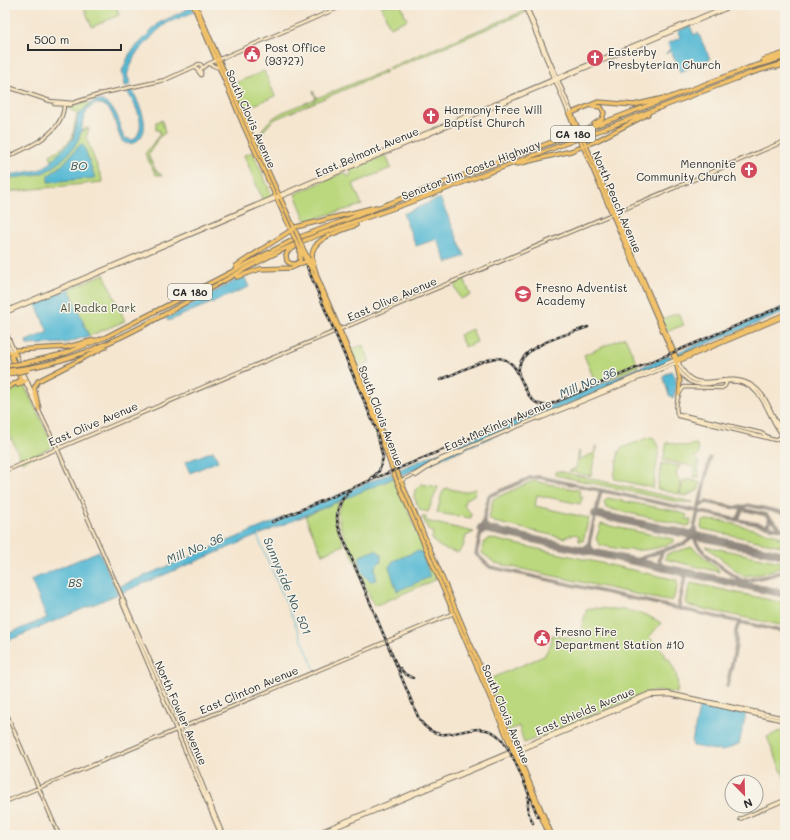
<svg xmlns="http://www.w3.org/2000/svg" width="790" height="840" font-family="Mali,sans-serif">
  <rect width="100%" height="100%" fill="#f7f3e8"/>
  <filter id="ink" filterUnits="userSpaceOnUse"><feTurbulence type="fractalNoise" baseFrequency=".025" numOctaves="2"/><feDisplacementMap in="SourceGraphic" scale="8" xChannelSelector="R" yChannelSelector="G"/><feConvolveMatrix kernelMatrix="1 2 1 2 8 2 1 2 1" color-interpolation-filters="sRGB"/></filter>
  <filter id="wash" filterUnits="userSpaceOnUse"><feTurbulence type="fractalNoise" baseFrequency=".012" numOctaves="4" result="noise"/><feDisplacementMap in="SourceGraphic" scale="16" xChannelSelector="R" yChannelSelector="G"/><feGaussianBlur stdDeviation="0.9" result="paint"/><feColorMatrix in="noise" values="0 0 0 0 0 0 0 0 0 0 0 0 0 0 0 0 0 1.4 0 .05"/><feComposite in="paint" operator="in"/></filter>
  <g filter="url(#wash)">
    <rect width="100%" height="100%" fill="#f5e6d0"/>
    <path fill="#bbd87e" stroke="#738254" d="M83,5h15l2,2 3,-2h13l3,10 -27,12z
      M381,5h20l6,15 -17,7z
      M524,11l1,2 -136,57 -1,-2z
      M386,70v2l-113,48 -9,10 -4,11 2,4 3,-1 6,14 -7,2 -8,-17c10,-30 33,-33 60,-44l-3,-8 4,7z
      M264,71l11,25 -33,14 -11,-25z
      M89,102l1,1c-17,16 -9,17 -16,34 -5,9 -15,16 -22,24l-2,-6 12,-7 10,-10 5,-25 -12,-6z
      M162,120l3,13 -7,5 -10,17 8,16 6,4h-6l-11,-21 15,-20 -1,-4h-3v-8z
      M86,128l3,1 -3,8 17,45 -98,10v-12c11,-4 22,-4 34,-6 16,-4 38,-27 42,-43l4,-1z
      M253,152l19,44 -9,5 -19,-46z
      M386,155l5,13 -38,16 9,21 -56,16 -11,-27 50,-22 3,5 3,-2 -1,-5z
      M104,274l21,47 -36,15 -20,-47z
      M464,279l7,16 -11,4 -6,-15z
      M678,313l6,12 -17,6 -5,-12z
      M472,329l5,13 -12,5 -6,-12z
      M625,337l13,29 -42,18 -12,-29z
      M363,345l7,17 -12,5 -8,-17z
      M24,385l30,61 -32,16 -14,-31 -3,1v-39z
      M650,437l4,1 5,11 -6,39 -38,-9 -1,-2 5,-26 3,-3z
      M667,442l17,4 13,-2 2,11 -5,2 4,4 1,16h-5l1,-10 -32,-7z
      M597,445l-6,31 -22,-5 7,-3 3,-17 1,3 -2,6 17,-7v-6z
      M662,463l18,3 -4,6 1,5 4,4 -2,13 -22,-5z
      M558,471l134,31h1h-15l-123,-27v-3z
      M394,478l43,101 -63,27 -34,-80 -2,-14 5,-13z
      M689,479l11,4 -2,7 -12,6 -6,-1 3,-14z
      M533,481l46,9 1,7h3l-3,7 -43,-9 -2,11 54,12 -6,23h-4v-5c-4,-3 -10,-1 -15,2l-70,-16 -5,-3 4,-20z
      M421,484l17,3 -10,25 -8,-2 -6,-13 1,-7z
      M446,488l18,4 12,-3 -2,6 -9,5 -1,6 7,7v5l-34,-5 5,-20z
      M608,498l67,13 12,4 -1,4 5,1 -1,5 -2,1 -82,-18 -2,-6z
      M339,501c-7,17 -1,28 5,44l-22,9 -17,-38z
      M422,517h4v4l48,11 -8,4 -3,11 -5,6c-11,-4 -19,-4 -26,-14l1,-7 -4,-1z
      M706,520l15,1 57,14 -1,3 4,-2 4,5v6l-82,-18 -2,-1 1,-6z
      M601,524l72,15 2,2c-25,13 -50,10 -75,4l-4,-6z
      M489,538l188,42v7l-4,13 -6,1 -172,-38 -13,-10 2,-11z
      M705,546l80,17v3l-24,8 -18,2z
      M692,547l26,22 1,3 -54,-13 2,-5z
      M691,583l94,20v23l-95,-20 -4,-3 3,-15z
      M592,608c26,1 47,1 69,15l-12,14 16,16v4l3,1c8,14 11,20 9,35l-17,-2 -11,1 -125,51 -5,-17 -11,5 9,16h-2l-28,-67 57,-24 7,-12 1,-9 26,4 9,-30z
      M785,729v50l-18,-42z"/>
    <path fill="#56b9d4" stroke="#407280" d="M192,7l2,5 -27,11 -10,8 -22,24 -8,20 4,10 -6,1 -3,-15 8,-18 29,-30z
      M690,26l4,9 4,-2 12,26 -30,13 -9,-21 -6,3 5,-5 -2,-6 12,-5 -2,-7z
      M132,89c6,15 21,38 6,51 -4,4 -10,5 -15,2 -9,-11 -6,-41 -29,-38 -15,12 -9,21 -16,36 -6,12 -23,29 -36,33 -12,4 -25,3 -37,7v-4l4,-1 30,-5 10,-6 24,-25 5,-24 16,-14c6,-2 9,0 14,4 13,9 10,21 16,33l9,2c16,-13 2,-35 -6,-49z
      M81,144l3,2 11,32 -47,4v-6l15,-12z
      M440,198l25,58 -18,7 -10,-24 -21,7 -13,-32z
      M244,276l5,11 -81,34 -2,-3z
      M69,289l20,47 -23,7 -39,2 -1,-4 22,-9 -13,-30z
      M785,306v6l-108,44 -1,-3z
      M670,355l2,5 -272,116 -2,-6z
      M671,371c8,6 5,19 2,27l-4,-3 -6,-19z
      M213,451l5,10 -28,12 -5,-11z
      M391,473l3,5 -273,115 -3,-6z
      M376,550l5,4v7l-6,6 1,13 -5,1c-8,-4 -13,-16 -11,-25z
      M99,551l19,43 -113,48v-7l42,-17 -16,-38z
      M417,551l5,1 8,25 -33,14 -8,-24 4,-6z
      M700,704l46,10 -7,30 -17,7 -29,-5 -1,-4z"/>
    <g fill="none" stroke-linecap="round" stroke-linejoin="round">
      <path stroke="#56b9d4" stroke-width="1" d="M257,535l58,135"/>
      <path stroke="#90887e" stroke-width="3.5" d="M700,506l6,-4 31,6 8,-2
        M742,509l25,6 3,7 -5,4
        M770,518l13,12
        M735,520l4,-3 3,-8 6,-4 37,8
        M484,521l3,6 7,4
        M696,529l1,5 7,4
        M785,530l-246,-53 -9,1 -41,18 -13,58 14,13 295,65
        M682,533h6l6,-3
        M480,536l4,-4 7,-2
        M694,536c3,18 47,46 64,52
        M582,550l7,-6
        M663,551l-4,8 4,9
        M594,553l-5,-10 12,-53
        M633,561l52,-18 7,-5 18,-80
        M681,572l4,5
        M722,581c23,1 42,-3 63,-10
        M681,609l-2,-5 6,-27 6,-3
        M727,686l9,-40v-15l2,-6 3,-2"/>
      <path stroke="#90887e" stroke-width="8" d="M595,514l190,41
        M481,528l304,66"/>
    </g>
  </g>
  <g filter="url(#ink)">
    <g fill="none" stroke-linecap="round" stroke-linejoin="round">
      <g stroke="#726c65" stroke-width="4.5">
        <path id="secondary" d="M524,5l45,109
          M526,5l46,108
          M196 67a3 3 0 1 1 6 0a3 3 0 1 1-6 0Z
          M209,64l10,4
          M201,69l7,-5 137,-59
          M198,71l3,4v-5
          M5,86l45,15 23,2 31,-10 61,-13 31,-14
          M54,104l17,1
          M5,158c22,-10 59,-24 59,-54
          M5,311l724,-306
          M5,313l730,-308
          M5,330l31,71
          M5,338l7,15
          M16,363l41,85 123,281 43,106
          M678,368c16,31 40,7 64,15 25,8 26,38 43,55
          M727,381l-2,5 -3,2 -38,-1c-6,6 -10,21 -6,29l97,24 9,-5
          M679,414l82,19 7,4
          M539,419l137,-56
          M5,471l780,-330
          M416,476l16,-11 31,-14
          M400,481l15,-7 21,-13 241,-102c18,45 46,7 76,27 17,11 18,34 32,48
          M121,600l100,235
          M5,710l54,125
          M5,802l449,-189
          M740,819l45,-19
          M312,835l336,-141 20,-1 117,25
          M318,835l332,-139 20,-1 115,26"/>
      </g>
      <g stroke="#726c65" stroke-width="5">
        <path id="primary" d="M193,5l51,122 49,108
          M196,5l52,122 49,107
          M569,114l6,15
          M572,114l6,14
          M584,140l93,219 108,-45
          M581,142l95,220 4,19 -1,13
          M303,248l10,20
          M300,249l12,23 57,133 26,72 154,358
          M317,276l56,132 26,68 153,359
          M676,362l109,-46"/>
      </g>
      <g stroke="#726c65" stroke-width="5.5">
        <path id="highway" d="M763,60l22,-7
          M776,67l9,-2
          M593,106l8,1 3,6 -2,6 -8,5
          M569,114l29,-12 36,3 30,-7
          M517,164l54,-13 25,-10 52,-27
          M295,247l-7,4 -2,4 1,6c4,4 9,4 13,0v-12
          M236,266l60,-39 80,-20
          M237,277l23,-8 31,-1 18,-8
          M317,277c-1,-7 -5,-14 -5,-21 0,-19 30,-25 44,-31
          M5,354l6,-2 5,3
          M25,363l38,-9 43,-17 189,-98 453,-171 37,-11
          M5,366l6,-1
          M27,368c97,-16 176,-83 264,-122 44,-19 91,-33 136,-50 108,-41 216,-82 324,-123l34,-10
          M5,371l7,-1
          M5,374l9,-1
          M18,385l8,-5
          M5,389l16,-9 -9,-22v-3l4,-5 51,-3 28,-7
          M39,409l-5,-21 4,-7 67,-34"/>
      </g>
      <use href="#secondary" stroke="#fae7c3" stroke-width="2.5"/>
      <use href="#primary" stroke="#f2c26a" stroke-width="3"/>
      <use href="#highway" stroke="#f2c26a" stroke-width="3.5"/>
      <g stroke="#2b2b2b" stroke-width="2.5">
        <path id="rail" d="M307,267l69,162 7,29 -4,13 -8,8
          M519,374c-5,-28 48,-39 69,-47
          M440,380c13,-5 45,-22 57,-22 31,1 20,51 53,47
          M350,491c-11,9 -15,22 -12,35l81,193c23,35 52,-4 78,16 15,11 33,63 41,82
          M272,522l513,-217
          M400,668l5,6 8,4
          M528,797v15l5,11"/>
      </g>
      <use href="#rail" stroke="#f7f3e8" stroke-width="1" stroke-dasharray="3" stroke-linecap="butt"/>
      <g stroke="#726c65" stroke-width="5" stroke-linecap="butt">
        <path id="primary-bridge" d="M578,128l6,12
          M575,129l6,13
          M297,234l6,14
          M293,235l7,14"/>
      </g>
      <g stroke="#726c65" stroke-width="5.5" stroke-linecap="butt">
        <path id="highway-bridge" d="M11,365l14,-2
          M12,370l15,-2
          M14,373l14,-3"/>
      </g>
      <use href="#primary-bridge" stroke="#f2c26a" stroke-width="3"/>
      <use href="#highway-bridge" stroke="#f2c26a" stroke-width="3.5"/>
    </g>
  </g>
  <defs>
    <g id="civic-disc" transform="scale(0.9)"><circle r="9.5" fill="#d1495b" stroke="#f7f3e8"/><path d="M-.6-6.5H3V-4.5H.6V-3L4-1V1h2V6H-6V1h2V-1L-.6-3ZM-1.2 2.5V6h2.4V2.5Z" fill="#fff"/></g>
    <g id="church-disc" transform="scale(0.9)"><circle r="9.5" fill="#d1495b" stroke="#f7f3e8"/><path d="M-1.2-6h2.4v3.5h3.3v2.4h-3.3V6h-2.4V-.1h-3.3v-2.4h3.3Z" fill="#fff"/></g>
    <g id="school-disc" transform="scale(0.9)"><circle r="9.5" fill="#d1495b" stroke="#f7f3e8"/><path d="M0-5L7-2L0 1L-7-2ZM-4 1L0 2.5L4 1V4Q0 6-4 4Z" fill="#fff"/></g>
  </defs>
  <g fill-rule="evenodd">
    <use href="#civic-disc" x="252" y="54"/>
    <use href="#church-disc" x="595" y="58"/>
    <use href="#church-disc" x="431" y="116"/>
    <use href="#church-disc" x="749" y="170"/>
    <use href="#school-disc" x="523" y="294"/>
    <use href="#civic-disc" x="542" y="638"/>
  </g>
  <g text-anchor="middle" stroke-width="3" stroke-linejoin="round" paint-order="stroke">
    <g fill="#f7f3e8" stroke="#686764" stroke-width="1">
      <rect x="551" y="126" width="44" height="16" rx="3"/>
      <rect x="168" y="284" width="44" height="16" rx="3"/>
    </g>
    <g font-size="10" font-weight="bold" fill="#2b2b2b">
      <text x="573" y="138">CA 180</text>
      <text x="190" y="296">CA 180</text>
    </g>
    <g font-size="11" fill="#2b2b2b" stroke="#f7f3e8" text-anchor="start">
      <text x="265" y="52">Post Office<tspan x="265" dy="13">(93727)</tspan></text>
      <text x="608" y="56">Easterby<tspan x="608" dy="13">Presbyterian Church</tspan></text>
      <text x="444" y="114">Harmony Free Will<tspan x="444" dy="13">Baptist Church</tspan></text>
      <text x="736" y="168" text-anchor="end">Mennonite<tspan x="736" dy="13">Community Church</tspan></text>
      <text x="536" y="292">Fresno Adventist<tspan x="536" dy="13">Academy</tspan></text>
      <text x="555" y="636">Fresno Fire<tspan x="555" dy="13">Department Station #10</tspan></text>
    </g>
    <g font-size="11" fill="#2b2b2b" stroke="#f7f3e8">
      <text transform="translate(251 119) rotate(66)" y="4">South Clovis Avenue</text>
      <text transform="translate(367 152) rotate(-23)" y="4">East Belmont Avenue</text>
      <text transform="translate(471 170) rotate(-21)" y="4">Senator Jim Costa Highway</text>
      <text transform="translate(617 202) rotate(67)" y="4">North Peach Avenue</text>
      <text transform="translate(392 299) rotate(-23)" y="4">East Olive Avenue</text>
      <text transform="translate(381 416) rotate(69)" y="4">South Clovis Avenue</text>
      <text transform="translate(93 424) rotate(-23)" y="4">East Olive Avenue</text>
      <text transform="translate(498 425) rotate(-23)" y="4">East McKinley Avenue</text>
      <text transform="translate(249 690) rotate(-23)" y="4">East Clinton Avenue</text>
      <text transform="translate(585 711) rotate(-23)" y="4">East Shields Avenue</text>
      <text transform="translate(181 713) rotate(66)" y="4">North Fowler Avenue</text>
      <text transform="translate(506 714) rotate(67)" y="4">South Clovis Avenue</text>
    </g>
    <g font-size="11" fill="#4f5640" stroke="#f7f3e8">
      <text x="98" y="312">Al Radka Park</text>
    </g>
    <g font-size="12" font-style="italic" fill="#38565e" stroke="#f7f3e8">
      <text x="79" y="170">BO</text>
      <text transform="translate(588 383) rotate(-23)" y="4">Mill No. 36</text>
      <text transform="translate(195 549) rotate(-23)" y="4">Mill No. 36</text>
      <text x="75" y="587">BS</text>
      <text transform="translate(287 586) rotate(67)" y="4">Sunnyside No. 501</text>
    </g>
  </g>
  <rect width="790" height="840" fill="none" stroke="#f7f3e8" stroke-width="20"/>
  <g transform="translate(744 794) rotate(157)"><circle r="19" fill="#f7f3e8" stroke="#a5a39c"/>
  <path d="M0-3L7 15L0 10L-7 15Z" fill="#d1495b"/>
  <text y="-6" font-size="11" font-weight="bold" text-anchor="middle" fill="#2b2b2b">N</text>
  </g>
  <path d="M28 44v6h93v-6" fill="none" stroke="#2b2b2b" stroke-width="2"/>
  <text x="34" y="44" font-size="12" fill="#2b2b2b" stroke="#f7f3e8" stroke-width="3" paint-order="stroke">500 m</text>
</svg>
